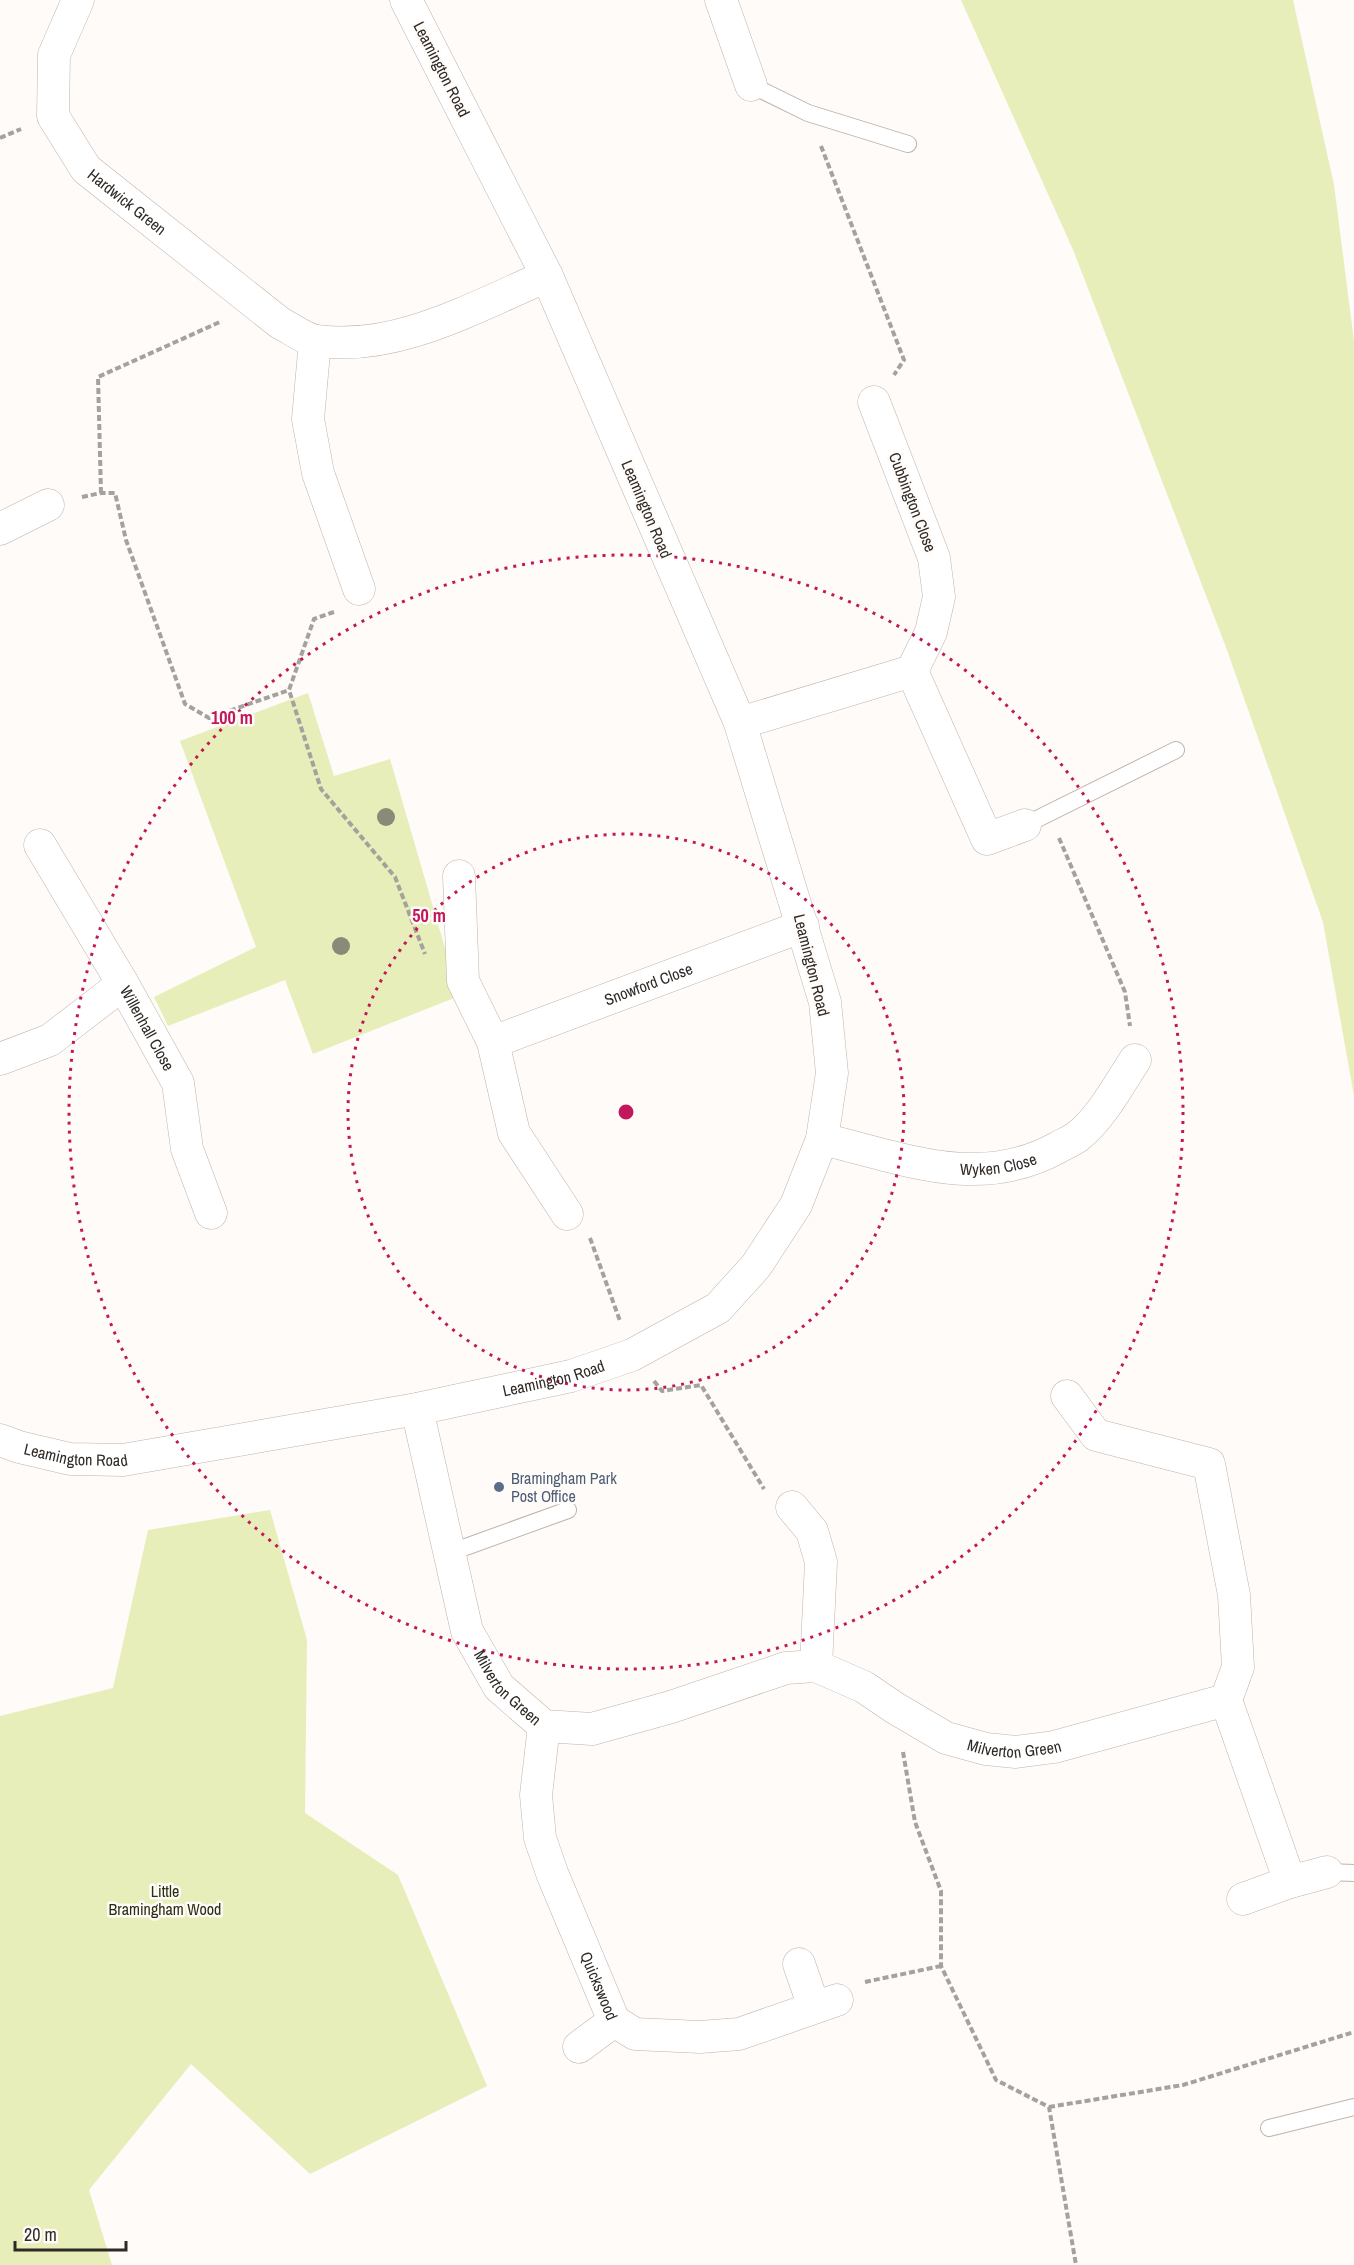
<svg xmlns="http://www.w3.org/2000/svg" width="1354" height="2265" font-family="'Archivo Narrow',sans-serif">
  <rect width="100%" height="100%" fill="#fefbf8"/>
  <path fill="#e8eeb9" d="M961,0h332l41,185 20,156v755l-31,-174 -96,-272 -153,-398z
    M308,693l26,83 56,-17 69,237 -146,58 -28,-74 -117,46 -14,-29 102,-50 -76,-206z
    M270,1510l37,130 -2,173 93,62 89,211 -177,88 -119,-110 -102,126 23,75h-112v-549l113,-28 35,-158z"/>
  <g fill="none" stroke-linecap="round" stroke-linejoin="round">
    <g stroke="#c1b3a8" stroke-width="18">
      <path id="lane" d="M751,85l57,28 100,31
        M1025,825l151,-75
        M449,1553l119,-43
        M1327,1872l27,1
        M1269,2128l85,-21"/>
    </g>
    <g stroke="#c1b3a8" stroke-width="33">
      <g id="street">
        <path id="s1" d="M78,0l-24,55 -1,61 33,53 194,154c12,6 26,17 38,18 79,11 158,-35 229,-65"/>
        <path d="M721,0l30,85"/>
        <path d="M315,341l-7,78 10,54 41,116"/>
        <path d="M0,529l48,-24"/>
        <path d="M912,671l75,168 38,-14"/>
        <path d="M740,723l172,-52 19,-39 8,-35 -5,-39 -60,-156"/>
        <path d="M40,845l83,139"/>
        <path d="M459,876l4,105 30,61"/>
        <path id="s2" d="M0,1059l50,-19 73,-56 55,99 9,66 24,64"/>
        <path id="s3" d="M822,1139c81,19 156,52 235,9 7,-4 14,-7 20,-11 25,-20 41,-51 58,-77"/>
        <path id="s4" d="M567,1214l-53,-81 -21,-91 310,-116"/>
        <path d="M1067,1396l29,39 113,29 25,131 4,72 -12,33"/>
        <path id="s5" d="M417,1409l50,222 32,56 45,39 48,3 79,-22 115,-39 30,-2 48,21 31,21 51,30 40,11 30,3 38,-5 172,-47 64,182 37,-10"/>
        <path id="s6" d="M0,1440l19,7 51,12 53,1 294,-51 154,-33 61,-21 86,-47 38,-42 40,-61 26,-66 10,-66 -7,-71 -85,-279 -193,-447 -141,-276"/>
        <path d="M792,1507l20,24 9,31 -5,104"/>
        <path id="s7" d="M544,1726l-8,69 4,43 12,35 62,148 21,13 65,3 39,-3 98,-34"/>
        <path d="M1243,1899l47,-17"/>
        <path d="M799,1964l15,43"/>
        <path d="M579,2047l35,-26"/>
      </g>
    </g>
    <path stroke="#a5a19d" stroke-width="4" stroke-dasharray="6 3" stroke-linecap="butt" d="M0,138l21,-9
      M821,146l83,214 -10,15
      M101,493l-3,-116 124,-56
      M82,497l19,-4h14l11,47 59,164 24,14 80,-28
      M334,612l-20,7 -25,71 32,99 74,88 30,77
      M1059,838l66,154 5,34
      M590,1238l30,83
      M654,1381l8,10 39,-6 63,104
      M903,1752l12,70 26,69v75l55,114 53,27 27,158
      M865,1982l76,-16
      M1049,2107l134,-22 171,-53"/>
    <use href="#lane" stroke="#fff" stroke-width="16"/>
    <use href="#street" stroke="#fff" stroke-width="32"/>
  </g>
  <g fill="#898a78">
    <circle cx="386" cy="817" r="9"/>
    <circle cx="341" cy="946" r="9"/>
  </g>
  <g fill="none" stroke="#c2185b" stroke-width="3" stroke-dasharray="3 6">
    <circle cx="626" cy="1112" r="278"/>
    <circle cx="626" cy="1112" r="557"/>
  </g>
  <circle fill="#5c6f8a" stroke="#fefbf8" stroke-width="2" cx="499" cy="1487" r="6"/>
  <g text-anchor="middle" stroke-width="5" stroke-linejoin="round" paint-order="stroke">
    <g font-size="16" fill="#2f2a26" stroke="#fefbf8">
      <text transform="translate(442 69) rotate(63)" y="6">Leamington Road</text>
      <text dy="6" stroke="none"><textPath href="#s1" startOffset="236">Hardwick Green</textPath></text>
      <text transform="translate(913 502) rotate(69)" y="6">Cubbington Close</text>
      <text transform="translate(647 509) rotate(67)" y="6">Leamington Road</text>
      <text transform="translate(812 965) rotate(76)" y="6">Leamington Road</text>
      <text dy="6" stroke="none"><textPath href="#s4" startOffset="356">Snowford Close</textPath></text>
      <text dy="6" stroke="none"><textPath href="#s2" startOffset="196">Willenhall Close</textPath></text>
      <text dy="6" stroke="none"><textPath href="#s3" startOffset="180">Wyken Close</textPath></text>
      <text dy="6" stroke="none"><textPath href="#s6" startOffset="564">Leamington Road</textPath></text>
      <text dy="6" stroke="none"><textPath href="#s6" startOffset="78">Leamington Road</textPath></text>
      <text dy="6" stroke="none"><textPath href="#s5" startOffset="298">Milverton Green</textPath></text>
      <text dy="6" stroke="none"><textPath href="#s5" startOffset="852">Milverton Green</textPath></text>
      <text dy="6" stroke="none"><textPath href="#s7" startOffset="272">Quickswood</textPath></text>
    </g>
    <g font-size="16" fill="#4e5e75" stroke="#fefbf8" text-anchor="start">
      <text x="511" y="1484">Bramingham Park<tspan x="511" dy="18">Post Office</tspan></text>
    </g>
    <g font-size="16" fill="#2a2d10" stroke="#fefbf8">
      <text x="165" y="1897">Little<tspan x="165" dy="18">Bramingham Wood</tspan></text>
    </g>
  </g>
  <circle cx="626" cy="1112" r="9" fill="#c2185b" stroke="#fefbf8" stroke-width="3"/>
  <g font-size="18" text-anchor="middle" font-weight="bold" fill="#c2185b" stroke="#fefbf8" stroke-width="5" stroke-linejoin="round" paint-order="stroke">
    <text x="232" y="724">100 m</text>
    <text x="429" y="922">50 m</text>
  </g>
  <path d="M15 2241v9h111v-9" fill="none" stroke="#2f2a26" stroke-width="3"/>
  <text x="24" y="2241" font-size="18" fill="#2f2a26" stroke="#fefbf8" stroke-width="4.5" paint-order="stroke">20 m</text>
</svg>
